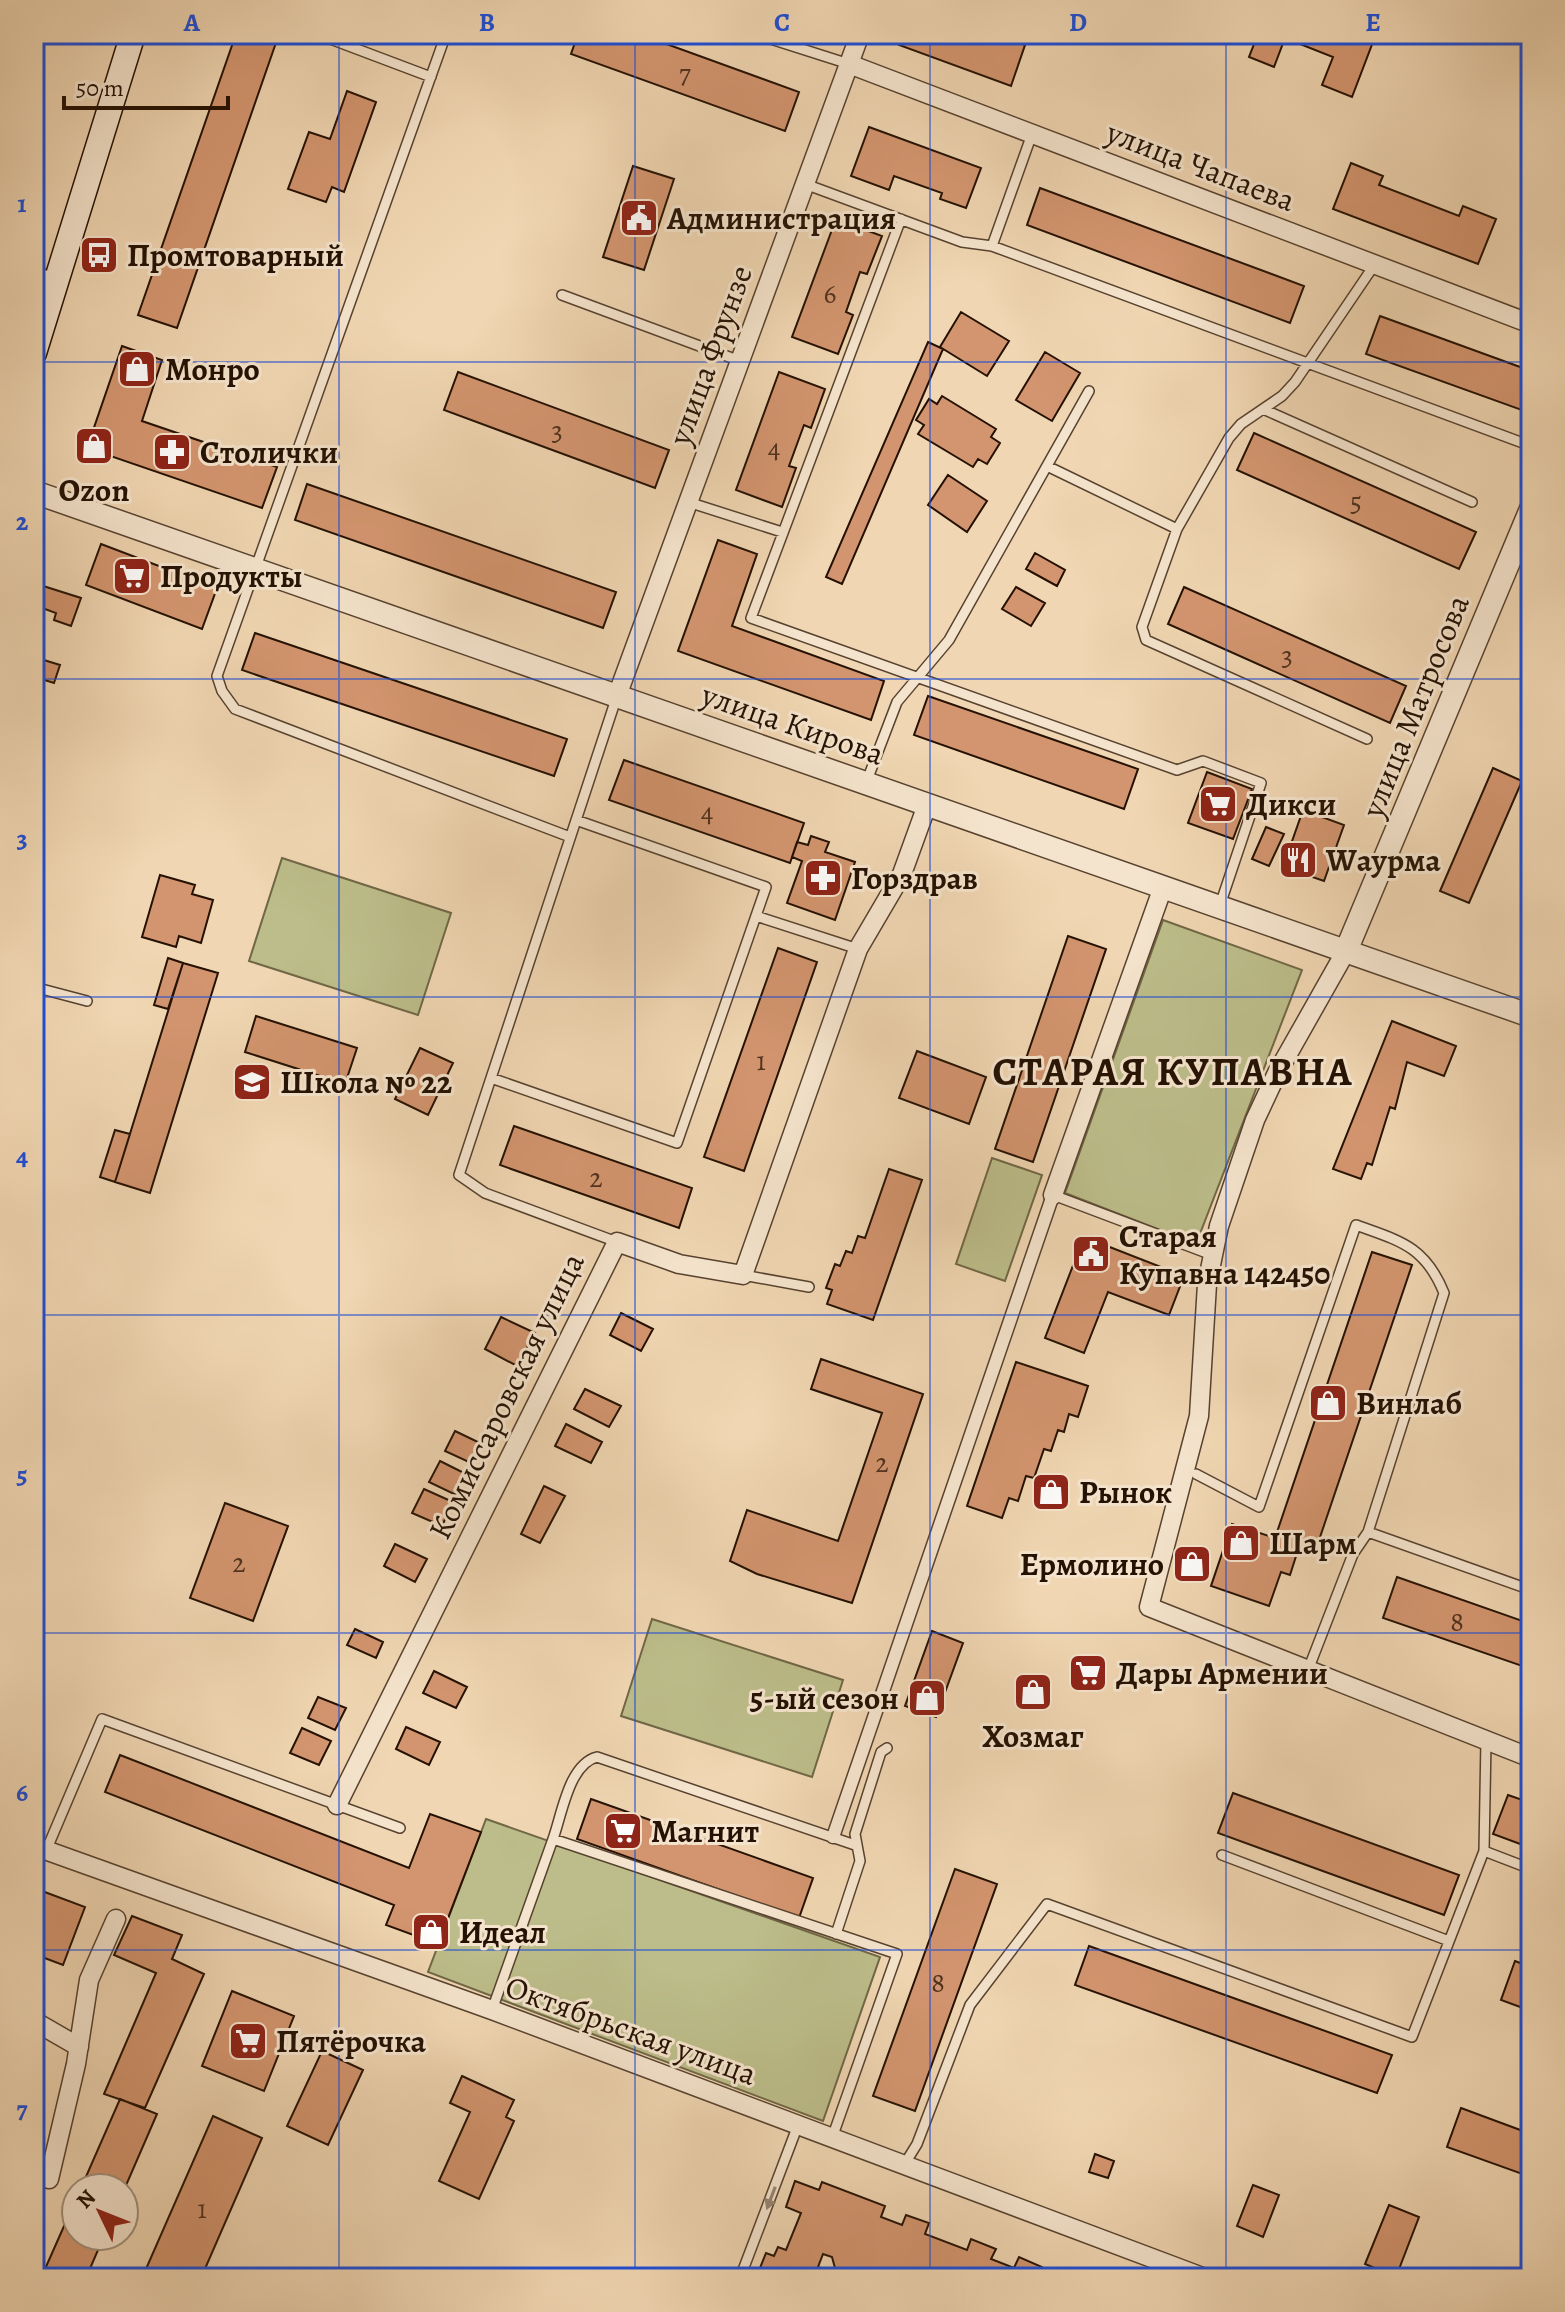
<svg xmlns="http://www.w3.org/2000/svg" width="1565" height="2312" font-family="Alegreya,serif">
  <rect width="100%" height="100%" fill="#f0d6b2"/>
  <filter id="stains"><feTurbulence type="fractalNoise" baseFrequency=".0025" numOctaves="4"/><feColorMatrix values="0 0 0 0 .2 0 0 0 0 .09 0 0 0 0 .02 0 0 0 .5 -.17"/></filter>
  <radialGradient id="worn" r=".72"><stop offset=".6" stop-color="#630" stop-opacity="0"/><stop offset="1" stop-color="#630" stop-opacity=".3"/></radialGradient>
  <path fill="#bcbd8a" stroke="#706746" stroke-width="2" d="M282,858l169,55 -33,102 -169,-54z
    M1163,920l139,50 -106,274 -131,-51z
    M992,1158l50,17 -37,106 -49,-17z
    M652,1619l191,61 -31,97 -191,-61z
    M486,1819l394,138 -57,164 -395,-149z"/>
  <path fill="#d3956f" stroke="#241103" stroke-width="2" d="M236,34h43l-102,294 -39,-13z
    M578,34h61l160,58 -14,39 -214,-77z
    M903,34h73l21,8 3,-6 25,9 -14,41 -112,-41z
    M1258,34h118l-24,63 -30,-12 11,-28 -48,-19 -11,29 -25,-10z
    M347,91l29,11 -32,90 -12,-5 -6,15 -38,-13 21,-57 21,7z
    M869,127l112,41 -15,40 -26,-9 2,-6 -48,-17 -5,14 -38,-14z
    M1351,163l32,13 -4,9 80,31 4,-10 33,13 -18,45 -145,-55z
    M633,166l41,13 -30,91 -41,-13z
    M1040,188l264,98 -14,37 -263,-98z
    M836,219l46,17 -15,38 -7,-2 -14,40 7,3 -15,39 -46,-17z
    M961,312l48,29 -22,35 -47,-29z
    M1380,316l151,55 -1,42 -164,-59z
    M928,342l15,7 -101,235 -16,-7z
    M122,346l40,14 -20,61 135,46 -15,41 -175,-60z
    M1045,352l35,21 -28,48 -36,-21z
    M458,372l211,78 -14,38 -211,-78z
    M779,372l46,17 -14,39 -7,-3 -15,41 7,2 -14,39 -46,-17z
    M942,396l54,33 -5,8 9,6 -13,21 -9,-5 -5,8 -55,-33 6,-9 -8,-5 13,-21 8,5z
    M1254,433l222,99 -17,37 -222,-99z
    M948,475l39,26 -20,31 -39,-27z
    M307,484l309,108 -13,36 -308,-108z
    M718,540l39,14 -25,72 152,55 -13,39 -193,-69z
    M101,544l116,44 -15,41 -116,-44z
    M1035,553l30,17 -8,16 -31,-17z
    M40,585l41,13 -10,28 -17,-6 2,-7 -22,-8z
    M1016,587l29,16 -14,23 -29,-17z
    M1184,587l222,99 -16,37 -222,-99z
    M255,633l312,106 -13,37 -312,-106z
    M34,657l26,8 -6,18 -19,-6 -1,4z
    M928,696l210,73 -14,40 -210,-74z
    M624,760l180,63 -14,40 -181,-63z
    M1493,768l29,13 -53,122 -29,-12z
    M1207,772l45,17 -19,50 -45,-16z
    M1303,810l41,15 -20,56 -41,-14z
    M1266,827l18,7 -15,32 -17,-7z
    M811,836l18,6 -4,10 30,10 -20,58 -48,-17 15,-42 -10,-4 5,-15 11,3z
    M160,875l35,10 -3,9 21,6 -12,43 -22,-7 -3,11 -34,-10z
    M1068,936l38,13 -73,213 -38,-13z
    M778,948l39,14 -73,209 -40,-14z
    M168,958l15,5 -15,46 -14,-4z
    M183,963l35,10 -68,220 -35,-11z
    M256,1016l101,32 -12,36 -100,-32z
    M1392,1021l64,25 -12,30 -37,-14 -12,47 -5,-2 -18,58 -5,-2 -6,16 -28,-10z
    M420,1048l33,15 -25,52 -33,-16z
    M917,1051l69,26 -17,47 -70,-26z
    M514,1126l178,62 -13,40 -179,-63z
    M115,1130l15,4 -15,48 -15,-5z
    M889,1169l33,11 -49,140 -46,-16 5,-14 -6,-2 9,-24 5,2 6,-15 6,2 6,-17 7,2z
    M1084,1237l100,39 -15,39 -61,-23 -24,61 -39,-15z
    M1372,1252l40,13 -97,287 -16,-5 -9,28 -9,-3 -12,34 -58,-20 21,-62 43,14z
    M621,1313l32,16 -12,22 -31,-16z
    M501,1317l34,16 -18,33 -32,-17z
    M821,1359l102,35 -71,209 -95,-29 -27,-13 17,-51 91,31 44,-128 -71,-24z
    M1016,1362l72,24 -10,31 -9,-3 -5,18 -6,-2 -7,21 -7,-2 -10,29 -8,-2 -8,25 -9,-3 -7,20 -35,-12z
    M585,1389l36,17 -12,21 -35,-18z
    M34,1409l9,3 -9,23z
    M566,1424l36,18 -11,21 -36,-17z
    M455,1431l25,12 -9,20 -26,-12z
    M440,1461l26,13 -10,21 -27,-13z
    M544,1486l21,10 -25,47 -19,-9z
    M424,1489l29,13 -11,24 -30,-13z
    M225,1503l63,23 -35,95 -63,-23z
    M395,1544l32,15 -12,23 -31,-16z
    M1397,1577l134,47v45l-148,-51z
    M355,1629l28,13 -7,16 -29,-13z
    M932,1631l31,12 -27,74 -31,-11z
    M434,1671l33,16 -11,21 -33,-15z
    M318,1697l28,11 -11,22 -27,-12z
    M406,1727l34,15 -11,23 -33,-16z
    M302,1728l29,13 -12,24 -29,-12z
    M120,1755l289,113 21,-54 51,18 -43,112 -52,-19 8,-20 -289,-113z
    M1233,1793l226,82 -15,40 -226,-82z
    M1508,1795l23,8v45l-38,-14z
    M591,1799l222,79 -14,40 -222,-79z
    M955,1869l42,15 -82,227 -42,-15z
    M34,1888l51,19 -22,58 -29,-11z
    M132,1916l50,19 -10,24 32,15 -59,134 -41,-14 52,-121 -42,-18z
    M1089,1946l303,109 -15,38 -302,-108z
    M1515,1961l16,6v44l-30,-11z
    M232,1991l62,25 -30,75 -62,-25z
    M322,2051l41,19 -35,75 -41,-19z
    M462,2076l52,24 -8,17 8,4 -35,78 -40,-18 31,-69 -20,-9z
    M120,2099l37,15 -33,76 -43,-2z
    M1461,2108l70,26v43l-84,-30z
    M213,2116l49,22 -61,140h-59z
    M1095,2154l19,7 -6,17 -19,-6z
    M795,2181l24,9 3,-8 63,24 -4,11 21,8 4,-10 23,8 -4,11 42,16 4,-11 25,10 -5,10 23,9 5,-11 23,10 -2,11h-179l-26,-10 -3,-11 -9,-3 -5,13 11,4 -3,7h-70l10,-25 8,3 4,-9 8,3 15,-37 -15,-6z
    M1253,2185l26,10 -16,42 -26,-11z
    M76,2199v37h28l-18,42h-45z
    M1389,2205l30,12 -23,60 -31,-13z"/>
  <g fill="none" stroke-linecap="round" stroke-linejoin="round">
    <g stroke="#57422f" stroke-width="12">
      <path id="service" d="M317,34l114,43
        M446,34l-229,642 5,15 13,18 335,128
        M755,34l94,30
        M805,184l157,58 30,4 539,200
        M901,219l-150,399 426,152 26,-9 58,22 -41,122
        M992,246l40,-112
        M34,271l20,7
        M562,295l178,66
        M1263,409l209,93
        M1047,466l130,63
        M688,502l94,30
        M1367,739l-221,-99 -4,-13 35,-98 52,-91 12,-14 41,-28 13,-14 80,-118
        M866,783l31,-81 52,-62 140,-249
        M756,916l102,33
        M34,987l53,14
        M491,1078l186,65 89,-256 -190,-67
        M1053,1195l159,60
        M617,1242l-132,-49 -26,-18 158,-479
        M743,1275l66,12
        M1196,1474l63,33 97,-282c44,16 69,21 88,68l-76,239 -15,22 -45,116
        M1368,1532l163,58
        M553,1839c9,-25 16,-75 44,-82l258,88
        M46,1851l56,-132 298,109
        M1484,1851l47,18
        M1222,1855l227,86
        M836,1934l24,-73 -5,-27 26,-82 6,-4
        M492,2010l61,-171 344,115 -65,184
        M904,2165l13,-21 53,-139 77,-101 365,133 72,-186 2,-111
        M740,2278l58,-153"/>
    </g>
    <g stroke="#57422f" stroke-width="15">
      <path id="pedestrian" d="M833,1837l220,-642"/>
    </g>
    <g stroke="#57422f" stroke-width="21">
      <path id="minor" d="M849,64l682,260
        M617,696l243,-662
        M1346,951l-69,122 -22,47 -36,106 -12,58 -8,132 -50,191 382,151
        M1053,1195l110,-308
        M337,1805l280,-563 62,22 64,11 115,-326 44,-75 25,-69
        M34,1846l458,164 713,268
        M34,2021l45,26
        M34,2163l15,16
        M49,2179l27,-115 13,-84 27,-61"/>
    </g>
    <g stroke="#57422f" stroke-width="25">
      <path id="tertiary" d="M34,492l1497,524
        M1346,951l185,-442"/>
    </g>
    <g stroke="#241103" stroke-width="27">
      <path id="secondary" d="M34,353l99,-319"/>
    </g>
    <use href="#service" stroke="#f5e4cd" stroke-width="9"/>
    <use href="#pedestrian" stroke="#f5e4cd" stroke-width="12"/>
    <use href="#minor" stroke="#f5e4cd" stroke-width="18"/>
    <use href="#tertiary" stroke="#f5e4cd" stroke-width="22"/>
    <use href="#secondary" stroke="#f5e4cd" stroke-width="24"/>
  </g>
  <defs><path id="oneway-solid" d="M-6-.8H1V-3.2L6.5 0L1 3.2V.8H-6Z" transform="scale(2)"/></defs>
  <use fill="#978572" href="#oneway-solid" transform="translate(771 2198) rotate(111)"/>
  <path fill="none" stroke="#1d4ed8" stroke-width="2" stroke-opacity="0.55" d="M339,34v2244M635,34v2244M930,34v2244M1226,34v2244M34,362h1497M34,679h1497M34,997h1497M34,1315h1497M34,1633h1497M34,1950h1497"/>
  <defs>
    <g id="civic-square" transform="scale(2)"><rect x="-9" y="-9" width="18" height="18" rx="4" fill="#8f2418" stroke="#f5e4cd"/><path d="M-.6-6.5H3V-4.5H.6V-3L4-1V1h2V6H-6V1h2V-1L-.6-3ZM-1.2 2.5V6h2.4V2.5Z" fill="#fff"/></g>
    <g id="bus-square" transform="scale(2)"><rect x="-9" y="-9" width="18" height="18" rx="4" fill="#8f2418" stroke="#f5e4cd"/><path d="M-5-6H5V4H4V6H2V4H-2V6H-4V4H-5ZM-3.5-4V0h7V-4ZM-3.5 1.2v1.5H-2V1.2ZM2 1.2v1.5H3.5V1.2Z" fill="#fff"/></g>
    <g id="shop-square" transform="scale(2)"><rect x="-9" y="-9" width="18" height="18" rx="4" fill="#8f2418" stroke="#f5e4cd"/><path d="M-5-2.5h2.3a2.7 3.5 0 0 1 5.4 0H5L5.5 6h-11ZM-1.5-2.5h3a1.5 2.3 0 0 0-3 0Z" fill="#fff"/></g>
    <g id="pharmacy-square" transform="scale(2)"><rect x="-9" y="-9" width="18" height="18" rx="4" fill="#8f2418" stroke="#f5e4cd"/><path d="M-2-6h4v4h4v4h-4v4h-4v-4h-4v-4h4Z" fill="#fff"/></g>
    <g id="supermarket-square" transform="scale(2)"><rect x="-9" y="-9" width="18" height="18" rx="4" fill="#8f2418" stroke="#f5e4cd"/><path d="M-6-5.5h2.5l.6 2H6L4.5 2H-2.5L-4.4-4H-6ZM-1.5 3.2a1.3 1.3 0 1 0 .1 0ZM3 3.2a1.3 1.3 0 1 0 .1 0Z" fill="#fff"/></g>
    <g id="restaurant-square" transform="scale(2)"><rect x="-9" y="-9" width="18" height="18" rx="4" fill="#8f2418" stroke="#f5e4cd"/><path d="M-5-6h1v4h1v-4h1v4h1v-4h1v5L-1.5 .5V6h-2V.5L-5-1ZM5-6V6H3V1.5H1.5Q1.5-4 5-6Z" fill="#fff"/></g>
    <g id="school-square" transform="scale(2)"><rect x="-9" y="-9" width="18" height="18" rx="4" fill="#8f2418" stroke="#f5e4cd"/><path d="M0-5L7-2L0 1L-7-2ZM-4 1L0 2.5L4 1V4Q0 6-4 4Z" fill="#fff"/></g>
  </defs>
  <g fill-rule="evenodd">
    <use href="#civic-square" x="639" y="218"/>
    <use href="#bus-square" x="99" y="255"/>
    <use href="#shop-square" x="137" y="369"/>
    <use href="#shop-square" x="94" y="446"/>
    <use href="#pharmacy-square" x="172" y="452"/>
    <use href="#supermarket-square" x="132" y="576"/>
    <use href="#supermarket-square" x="1218" y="804"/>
    <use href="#restaurant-square" x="1298" y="860"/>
    <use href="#pharmacy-square" x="823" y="878"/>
    <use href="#school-square" x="252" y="1082"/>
    <use href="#civic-square" x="1091" y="1254"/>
    <use href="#shop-square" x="1328" y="1403"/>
    <use href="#shop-square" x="1051" y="1492"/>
    <use href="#shop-square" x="1241" y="1543"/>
    <use href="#shop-square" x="1192" y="1564"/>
    <use href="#supermarket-square" x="1088" y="1673"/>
    <use href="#shop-square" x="1033" y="1692"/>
    <use href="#shop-square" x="927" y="1698"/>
    <use href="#supermarket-square" x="623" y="1831"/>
    <use href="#shop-square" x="431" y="1932"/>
    <use href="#supermarket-square" x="248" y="2041"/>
  </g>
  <g text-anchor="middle" stroke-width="6" stroke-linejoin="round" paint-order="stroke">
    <g font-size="28" fill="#50321e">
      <text x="685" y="83">7</text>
      <text x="830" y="303">6</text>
      <text x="557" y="440">3</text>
      <text x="774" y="457">4</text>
      <text x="1356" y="511">5</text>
      <text x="1287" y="665">3</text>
      <text x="707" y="821">4</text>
      <text x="761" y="1070">1</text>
      <text x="596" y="1187">2</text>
      <text x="882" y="1472">2</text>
      <text x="239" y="1572">2</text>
      <text x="1457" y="1631">8</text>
      <text x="938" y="1992">8</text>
      <text x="202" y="2218">1</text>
    </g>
    <g font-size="32" fill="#241103" stroke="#f5e4cd">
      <text transform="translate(1201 166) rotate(21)" y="11">улица Чапаева</text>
      <text transform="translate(710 355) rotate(-70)" y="11">улица Фрунзе</text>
      <text transform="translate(1415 706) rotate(-68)" y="11">улица Матросова</text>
      <text transform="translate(793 724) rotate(19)" y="11">улица Кирова</text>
      <text transform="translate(506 1396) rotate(-64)" y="11">Комиссаровская улица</text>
      <text transform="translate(631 2030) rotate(20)" y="11">Октябрьская улица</text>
    </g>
    <g font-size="32" font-weight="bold" fill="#241103" stroke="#f5e4cd" text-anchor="start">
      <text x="667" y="229">Администрация</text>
      <text x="127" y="266">Промтоварный</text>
      <text x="165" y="380">Монро</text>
      <text x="200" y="463">Столички</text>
      <text x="94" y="501" text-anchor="middle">Ozon</text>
      <text x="160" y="587">Продукты</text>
      <text x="1246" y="815">Дикси</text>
      <text x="1326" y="871">Wаурма</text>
      <text x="851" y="889">Горздрав</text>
      <text x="280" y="1093">Школа № 22</text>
      <text x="1119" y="1247">Старая<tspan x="1119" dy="37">Купавна 142450</tspan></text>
      <text x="1356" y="1414">Винлаб</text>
      <text x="1079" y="1503">Рынок</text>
      <text x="1269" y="1554">Шарм</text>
      <text x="1164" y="1575" text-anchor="end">Ермолино</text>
      <text x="1116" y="1684">Дары Армении</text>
      <text x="899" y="1709" text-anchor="end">5-ый сезон</text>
      <text x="1033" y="1747" text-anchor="middle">Хозмаг</text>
      <text x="651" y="1842">Магнит</text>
      <text x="459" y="1943">Идеал</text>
      <text x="276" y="2052">Пятёрочка</text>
    </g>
    <g font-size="40" font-weight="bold" letter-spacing="2" fill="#241103" stroke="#f5e4cd">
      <text x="1173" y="1085">СТАРАЯ КУПАВНА</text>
    </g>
  </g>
  <rect width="1565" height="2312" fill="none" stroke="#f0d6b2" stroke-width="88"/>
  <g transform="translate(100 2212) rotate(313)"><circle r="38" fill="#f5e4cd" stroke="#a1907c" stroke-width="2"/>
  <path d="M0-6L14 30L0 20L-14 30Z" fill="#8f2418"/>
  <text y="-12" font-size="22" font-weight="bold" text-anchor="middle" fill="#241103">N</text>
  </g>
  <path d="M64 96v12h164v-12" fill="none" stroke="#241103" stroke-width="4"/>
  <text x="76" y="96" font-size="24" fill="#241103" stroke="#f5e4cd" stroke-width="6" paint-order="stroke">50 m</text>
  <rect x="44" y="44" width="1477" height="2224" fill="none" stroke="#1d4ed8" stroke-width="3"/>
  <g font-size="26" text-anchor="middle" font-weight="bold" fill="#1d4ed8">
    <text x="192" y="31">A</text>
    <text x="487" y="31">B</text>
    <text x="782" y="31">C</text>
    <text x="1078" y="31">D</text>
    <text x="1373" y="31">E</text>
    <text x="22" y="212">1</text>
    <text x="22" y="530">2</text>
    <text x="22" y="847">3</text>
    <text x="22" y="1165">4</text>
    <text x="22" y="1483">5</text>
    <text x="22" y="1801">6</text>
    <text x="22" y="2118">7</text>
  </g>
  <rect width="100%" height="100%" filter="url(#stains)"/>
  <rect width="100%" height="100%" fill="url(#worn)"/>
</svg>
